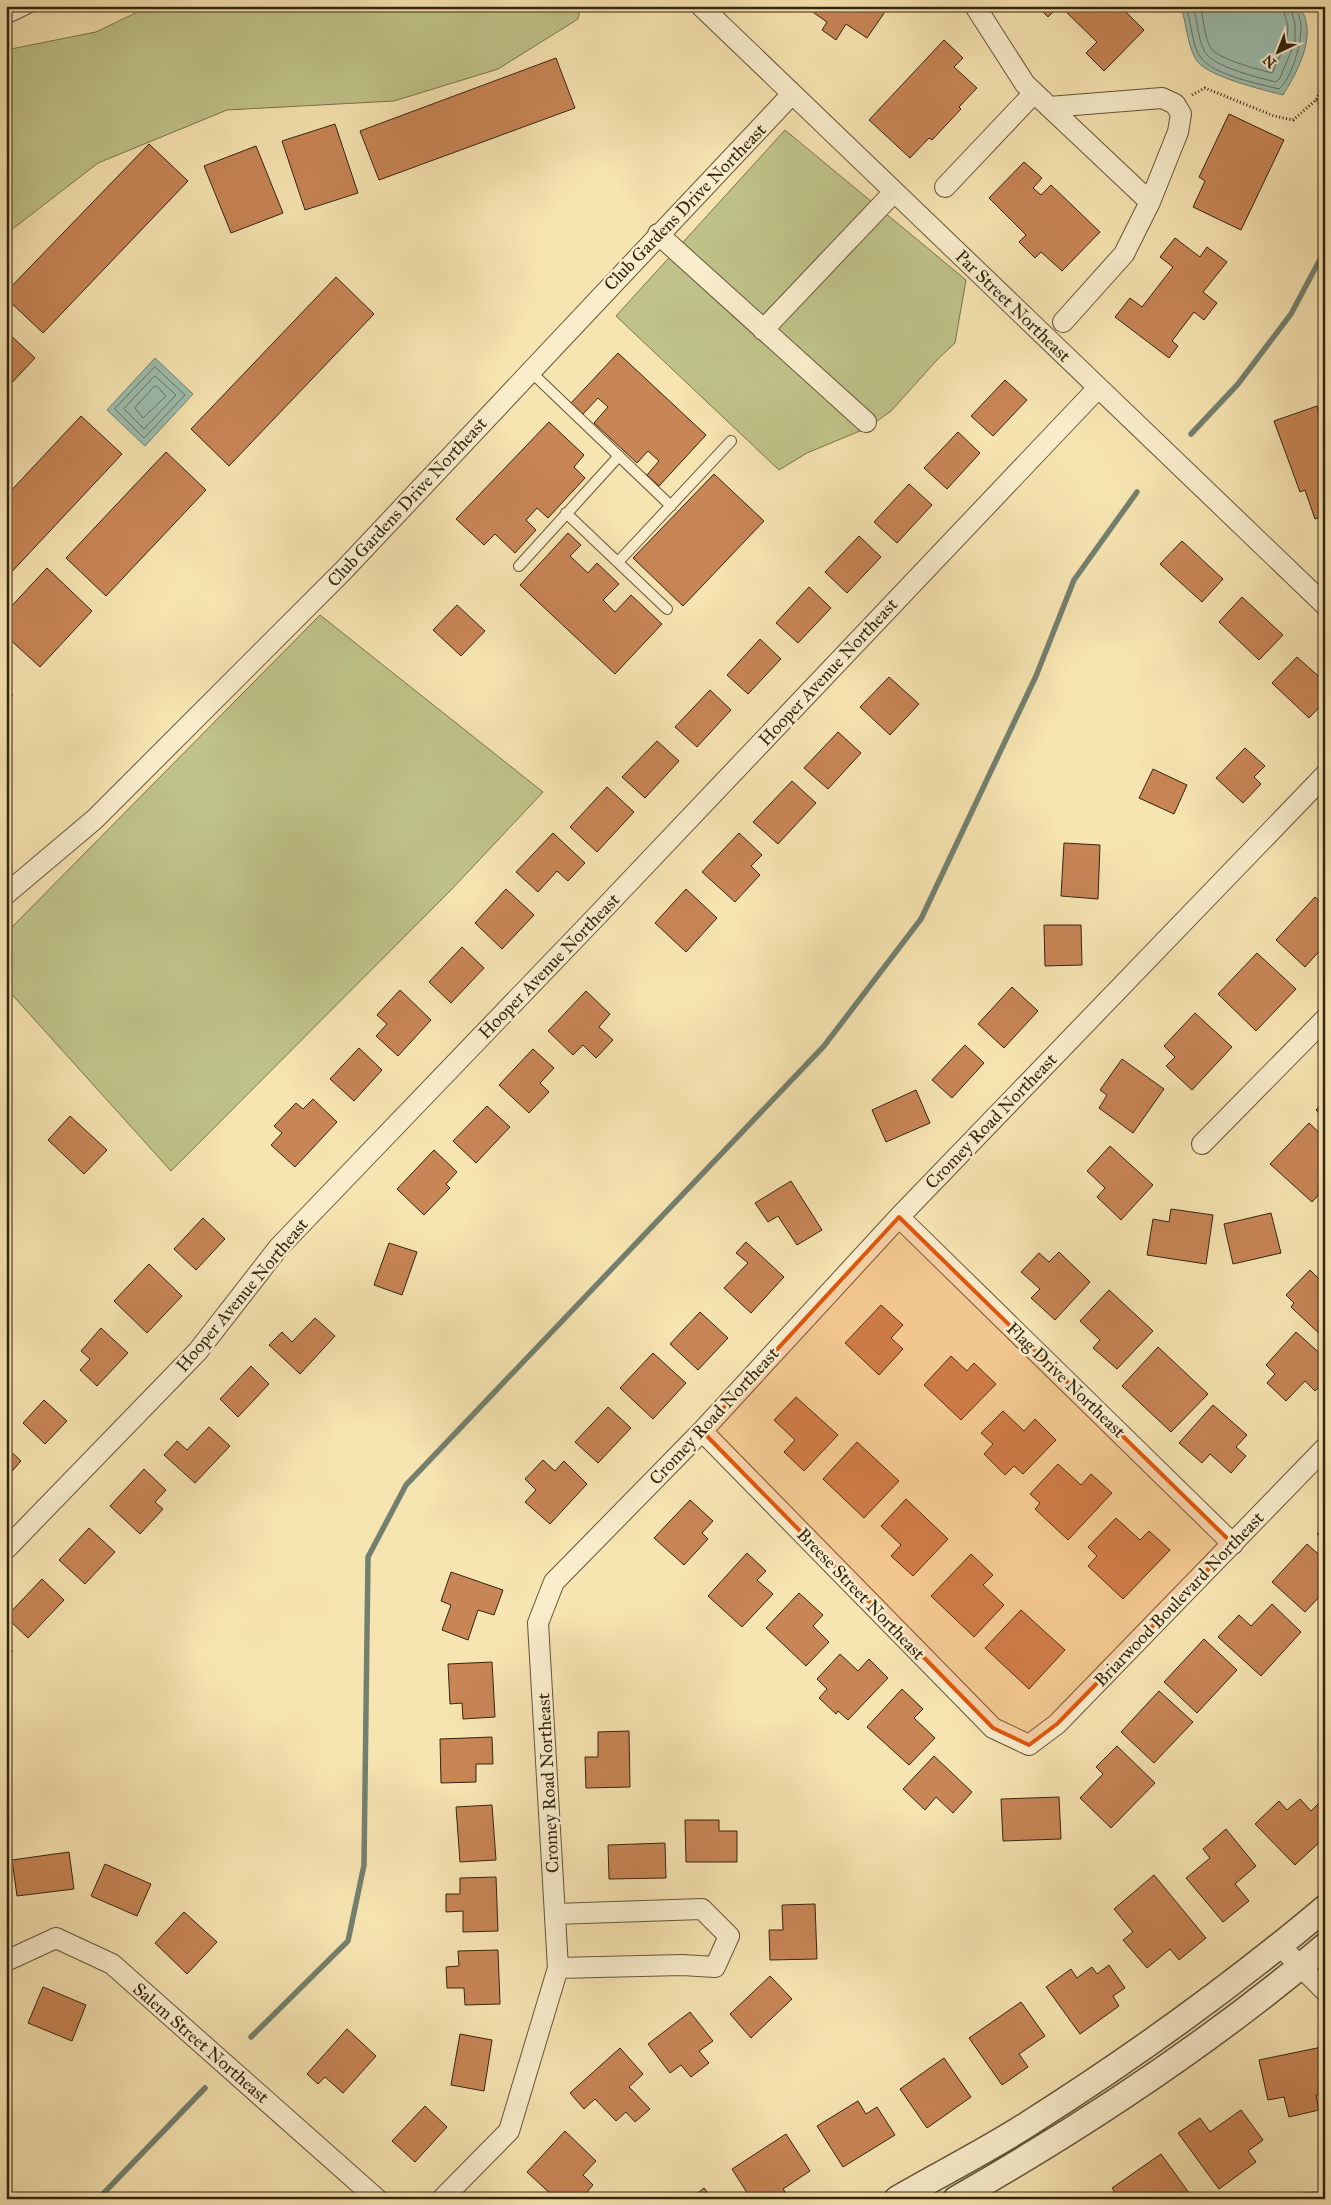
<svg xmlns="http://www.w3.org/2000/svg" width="1331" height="2205" font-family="'IM FELL Great Primer',serif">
  <rect width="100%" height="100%" fill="#f6e4b1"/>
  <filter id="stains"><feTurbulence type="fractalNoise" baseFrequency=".004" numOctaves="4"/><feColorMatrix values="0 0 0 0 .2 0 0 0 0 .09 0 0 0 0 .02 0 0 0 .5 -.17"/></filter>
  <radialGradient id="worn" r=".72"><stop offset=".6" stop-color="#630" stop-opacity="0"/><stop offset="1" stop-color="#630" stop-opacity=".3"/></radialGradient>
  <path fill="#bfc389" stroke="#7a744c" d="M150,6h431l-3,13 -80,50 -104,32 -167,9 -129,53 -92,71v-184l90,-18z
    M785,130l181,150 -11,63 -18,17 -46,51 -24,17 -60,25 -28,17 -163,-154z
    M320,615l223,177 -92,98 -280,281 -165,-183v-55z
    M1315,2192l10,1v6h-54l8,-4z"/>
  <path fill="#9dbeaf" stroke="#73806f" d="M1181,6h119c2,5 5,10 6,15 6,24 -11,55 -23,74 -19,-5 -80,-19 -88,-37 -8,-16 -9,-35 -14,-52z
    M155,358l38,36 -48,52 -38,-36z"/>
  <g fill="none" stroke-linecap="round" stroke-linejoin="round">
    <path stroke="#68715f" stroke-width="1" d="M1186,6c5,14 6,41 15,52 13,17 58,26 78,31 13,-11 23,-47 22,-64 0,-6 -4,-12 -5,-19
      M1193,6c5,15 4,32 12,46 8,15 55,26 71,30l4,-4 15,-36v-18l-5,-18
      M1200,6c4,13 4,31 11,42 8,12 47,21 61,25l15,-32 1,-15 -6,-20
      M155,367l30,28 -41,43 -29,-29z
      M155,376l21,19 -32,34 -20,-20z
      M155,386l3,1 8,9 -23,22 -8,-10z"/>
    <path stroke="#73806f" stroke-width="5.5" d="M1191,434l47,-50 53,-70 34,-64
      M251,2037l97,-96 16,-76 4,-308 38,-72 418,-439 97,-127 115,-243 38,-96 63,-88
      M98,2199l107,-111"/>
  </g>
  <path fill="#c88556" stroke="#34240f" d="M804,6h85l-22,32 -21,-14 -10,16 -14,-10 5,-8z
    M1037,6h22l-11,11z
    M1060,6h60l24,24 -40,41 -18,-18 11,-11z
    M944,40l19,18 -9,9 23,21 -18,19 2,2 -29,31 -3,-2 -19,20 -41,-38z
    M556,58l19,50 -196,72 -19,-49z
    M1229,114l55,26 -43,90 -48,-23 12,-26 -6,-4z
    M335,124l23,69 -53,17 -23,-69z
    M149,144l39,37 -145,152 -37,-35v-6z
    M256,146l27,67 -52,20 -27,-67z
    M1024,162l18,16 -9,10 8,7 10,-10 49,47 -38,39 -21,-19 -6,6 -16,-16 7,-7 -37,-37z
    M1175,238l25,19 7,-10 20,15 -24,30 14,11 -13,17 -10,-8 -22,29 6,5 -9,12 -54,-41 15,-19 12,9 31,-40 -13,-10z
    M336,277l38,37 -145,152 -38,-37z
    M6,331l29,27 -29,31z
    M618,353l88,82 -47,51 -12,-11 12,-14 -11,-10 -11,12 -43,-40 14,-16 -10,-9 -15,16 -12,-11z
    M1005,380l22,20 -34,36 -22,-20z
    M1317,406l3,9 5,-2v102l-10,4 -10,-29 -5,2 -26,-71z
    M81,416l41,38 -116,124v-82z
    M549,422l35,33 -10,12 11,11 -37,40 -11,-10 -11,12 10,10 -21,23 -20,-19 -11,11 -28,-26z
    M958,432l22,21 -33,36 -23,-21z
    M166,452l40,38 -100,106 -40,-38z
    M714,474l50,47 -81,85 -50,-48z
    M909,484l23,21 -35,38 -23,-21z
    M568,533l13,12 -11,11 18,17 9,-10 22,21 -16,16 12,12 16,-17 31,29 -47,50 -95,-89z
    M859,536l22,21 -34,36 -22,-21z
    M1182,541l41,38 -21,23 -42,-38z
    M47,568l45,43 -52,56 -34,-31v-24z
    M809,587l22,21 -33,35 -22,-20z
    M1242,597l41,38 -24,25 -40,-38z
    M457,605l28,26 -24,25 -28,-26z
    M760,639l21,20 -33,35 -21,-19z
    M1297,657l28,25v19l-16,17 -37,-35z
    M889,677l30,27 -29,31 -30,-28z
    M6,688l7,7 -7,8z
    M710,690l21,20 -34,37 -22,-20z
    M838,732l23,21 -33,36 -24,-21z
    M657,741l22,20 -34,37 -23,-21z
    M1245,748l20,18 -11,11 7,7 -18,19 -27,-25z
    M1153,769l34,16 -13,29 -35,-16z
    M792,781l24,22 -38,41 -25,-22z
    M607,787l27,25 -37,40 -27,-25z
    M553,833l32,30 -17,18 -11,-10 -19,21 -22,-20z
    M739,833l23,22 -11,11 9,9 -25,27 -33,-30z
    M1064,843l36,2 -2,54 -37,-3z
    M506,889l28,26 -32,34 -27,-26z
    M686,889l31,29 -31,34 -31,-29z
    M1315,897l10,9v42l-2,-1 -18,20 -29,-27z
    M1044,925h37l1,40 -37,1z
    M462,947l22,21 -33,35 -22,-21z
    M1257,953l39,36 -40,42 -38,-37z
    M1012,987l26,24 -34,37 -26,-24z
    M400,990l31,30 -33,36 -22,-20 11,-12 -10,-9z
    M586,991l24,23 -11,13 14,13 -17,18 -13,-13 -10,10 -25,-24z
    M1195,1013l37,34 -40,43 -26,-24 9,-9 -11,-11z
    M965,1045l19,18 -32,35 -20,-18z
    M359,1048l23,22 -28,31 -24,-22z
    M533,1049l21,19 -14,15 9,9 -20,21 -30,-28z
    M1122,1059l42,30 -31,44 -34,-25 8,-13 -7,-5z
    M916,1090l14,33 -44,19 -14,-32z
    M313,1099l24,23 -42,45 -24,-22 11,-12 -8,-7 22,-23 7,6z
    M1325,1100v18l-9,-8z
    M487,1106l23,21 -34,36 -23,-22z
    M70,1116l37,34 -23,24 -36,-34z
    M1309,1123l16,15v50l-13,14 -42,-38z
    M1110,1146l43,39 -32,35 -24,-23 8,-9 -18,-17z
    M434,1150l23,22 -11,12 4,4 -26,27 -27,-26z
    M791,1181l31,49 -25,15 -19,-29 -10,6 -13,-19z
    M1171,1209l42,6 -7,49 -59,-9 6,-36 16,3z
    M1271,1213l10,40 -48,11 -9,-40z
    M203,1218l22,21 -29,31 -22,-21z
    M746,1242l38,35 -33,36 -27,-25 24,-25 -12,-10z
    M389,1243l28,9 -15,43 -28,-10z
    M1059,1252l31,30 -35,38 -24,-22 9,-9 -19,-17 18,-19 10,9z
    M149,1264l33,32 -35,37 -33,-32z
    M1310,1270l9,9 6,-6 -1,65 -33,-31 3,-4 -8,-8z
    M1109,1290l44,41 -36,38 -24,-21 7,-8 -20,-19z
    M881,1305l22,20 -12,13 12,11 -24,26 -34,-32z
    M700,1312l28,26 -30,32 -28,-26z
    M315,1318l20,18 -35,38 -31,-29 13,-13 10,10z
    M101,1328l27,25 -31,33 -17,-16 10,-11 -9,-8z
    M1296,1332l29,26v23l-10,10 -10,-10 -19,20 -19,-18 8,-9 -9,-9z
    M1158,1347l50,47 -37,38 -49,-46z
    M653,1353l33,30 -33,36 -33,-31z
    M951,1356l16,15 7,-8 22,21 -35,36 -37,-35z
    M251,1366l18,18 -31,33 -18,-18z
    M796,1397l42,38 -34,36 -20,-19 11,-12 -21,-20z
    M44,1400l23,21 -22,23 -22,-21z
    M1213,1405l34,30 -11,12 10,9 -15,17 -21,-19 -8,9 -23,-20z
    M608,1407l23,21 -33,35 -23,-21z
    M1003,1411l21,20 11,-12 21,21 -33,34 -9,-8 -9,9 -21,-21 9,-10 -12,-11z
    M209,1427l21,19 -35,37 -31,-28 13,-14 10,9z
    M857,1442l42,39 -35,37 -41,-39z
    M6,1447l15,14 -15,17z
    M543,1460l12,11 9,-10 23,23 -37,40 -25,-22 11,-12 -11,-11z
    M1058,1464l23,21 10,-11 21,19 -44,47 -33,-31 5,-6 -10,-9z
    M144,1469l22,21 -11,12 8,7 -23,25 -30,-28z
    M906,1499l42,40 -35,37 -22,-20 10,-11 -20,-19z
    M690,1500l23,21 -11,12 6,6 -24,26 -30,-27z
    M1116,1518l24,22 9,-9 21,19 -47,49 -35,-33 9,-10 -9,-9z
    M1325,1526v14l-8,-6z
    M89,1528l26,24 -30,32 -26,-24z
    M1307,1544l18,16v38l-4,-3 -16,17 -33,-30z
    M747,1553l19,18 -9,9 16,14 -31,33 -34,-31z
    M971,1554l22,21 -10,10 21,20 -30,32 -43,-41z
    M451,1572l52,18 -9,25 -16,-5 -10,30 -26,-10 9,-25 -10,-4z
    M42,1579l22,21 -36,38 -22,-21z
    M799,1593l24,22 -10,11 16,16 -23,24 -40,-38z
    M1272,1604l29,28 -40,44 -43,-39 21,-22 12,11z
    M1021,1610l44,40 -36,39 -44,-41z
    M1204,1639l33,31 -40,43 -33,-31z
    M6,1645l7,6 -7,8z
    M840,1654l18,17 11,-12 19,19 -40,42 -10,-9 -2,3 -17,-16 8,-9 -10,-10z
    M492,1662l3,55 -32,2 -1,-16 -12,1 -2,-40z
    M902,1689l21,20 -9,9 21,20 -26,27 -42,-38z
    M1159,1691l34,31 -39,41 -33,-31z
    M629,1731l1,56 -44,1 -1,-31h13v-25z
    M492,1737l1,27h-17v18l-35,1 -1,-44z
    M1117,1746l38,37 -44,45 -31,-30 23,-24 -7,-7z
    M934,1756l38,36 -19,21 -17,-16 -11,13 -22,-21z
    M1059,1797l2,42 -58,2 -2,-42z
    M1300,1799l11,12 9,-9 5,5v30l-30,28 -40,-41 24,-23 8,9z
    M492,1805l4,55 -36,2 -4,-55z
    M685,1820h34v11h18v31h-51z
    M1226,1829l30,37 -21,18 14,17 -26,21 -37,-44 24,-20 -7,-9z
    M665,1843l1,35 -57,1 -1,-34z
    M69,1852l5,37 -57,7 -5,-36z
    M105,1864l46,20 -14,32 -46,-20z
    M1154,1875l52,63 -27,22 -9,-11 -23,19 -24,-28 10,-8 -19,-23z
    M496,1877l2,54 -35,1v-21l-17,1v-18h14v-16z
    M815,1904l2,55 -47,1 -1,-30h14l-1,-25z
    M184,1912l33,30 -30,32 -32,-31z
    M498,1950l2,54 -35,1 -1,-17h-17l-1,-21 13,-1 -1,-15z
    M1109,1965l16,23 -12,8 6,10 -39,28 -34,-47 25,-18 6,9 15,-11 5,7z
    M770,1976l22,23 -41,39 -21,-24z
    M43,1987l43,18 -14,36 -44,-18z
    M1021,2002l24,34 -26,18 9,13 -26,18 -33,-47z
    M690,2012l23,29 -14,10 10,12 -18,14 -10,-12 -11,8 -22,-29z
    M347,2029l29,27 -33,37 -18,-16 -7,7 -11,-10z
    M460,2034l32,6 -8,51 -33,-6z
    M1322,2047l3,10v36l-9,2 3,15 -30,7 -5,-20 -16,3 -9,-40z
    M620,2048l23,26 -14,13 21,22 -15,13 -9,-10 -10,9 -21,-22 -11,10 -14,-16z
    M944,2058l27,39 -44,31 -27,-39z
    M6,2076l6,6 -6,7z
    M858,2101l8,13 11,-7 18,28 -52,32 -26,-41z
    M425,2106l22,21 -32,35 -23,-21z
    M1241,2110l22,30 -15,11 8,11 -37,27 -41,-56 22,-15 10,14z
    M565,2131l31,30 -13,14 10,10 -12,14h-25l-29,-27z
    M786,2134l24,37 -27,18 7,10h-39l-19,-30z
    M1161,2154l28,39 -9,6h-61l-7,-11z
    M704,2188l9,11h-23z
    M1075,2194l4,5h-11z"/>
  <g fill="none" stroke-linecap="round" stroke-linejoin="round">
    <g stroke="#645438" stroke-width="12">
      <path id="service" d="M6,19l27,-13
        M530,371l141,135
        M566,513l101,96
        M618,562l113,-121
        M519,566l100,-110"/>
    </g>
    <g stroke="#645438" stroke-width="22">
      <path id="minor" d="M701,6l624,599
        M975,6l50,78 125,118
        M1049,107l113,-9 13,6 6,10 -3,18 -28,70 -26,52 -61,68
        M945,187l89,-94
        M658,234l208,188
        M763,330l131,-138
        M6,894l89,-75 248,-248 449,-477
        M1202,1144l123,-125
        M899,1217l334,327
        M702,1431l291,297 36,17 28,-21 268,-276
        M6,1549l192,-198 81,-104 315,-328 504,-531
        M555,1914l147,-5 27,27 -14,31 -33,-2 -124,3
        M1280,1946l45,45
        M6,1961l50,-23 56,26 265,235
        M442,2199l67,-68 49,-163 -20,-345 16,-41 148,-151 197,-214 426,-442"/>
    </g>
    <g stroke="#645438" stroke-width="28">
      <path id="tertiary" d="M897,2199c43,-25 89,-48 131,-75 104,-66 203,-137 297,-216
        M956,2199c130,-74 255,-157 369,-253"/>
    </g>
    <path stroke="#34240f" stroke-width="3" stroke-dasharray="1 2.5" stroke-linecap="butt" d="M1192,95l13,-7 69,28 19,4 23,-20 9,-18
      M1316,100l9,7"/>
    <use href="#service" stroke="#f9edcc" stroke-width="10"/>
    <use href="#minor" stroke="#f9edcc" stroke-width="20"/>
    <use href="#tertiary" stroke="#f9edcc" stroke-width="25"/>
  </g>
  <path fill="#df560c" fill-opacity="0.2" stroke="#df560c" stroke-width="4" stroke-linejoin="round" d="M899,1217l334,327 -176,180 -28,21 -36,-17 -291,-297z"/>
  <g text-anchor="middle" stroke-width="5" stroke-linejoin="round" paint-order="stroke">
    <g font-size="18" fill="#34240f" stroke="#f9edcc">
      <text transform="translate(685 207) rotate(-46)" y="6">Club Gardens Drive Northeast</text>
      <text transform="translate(1013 306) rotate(44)" y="6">Par Street Northeast</text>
      <text transform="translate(407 502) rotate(-47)" y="6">Club Gardens Drive Northeast</text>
      <text transform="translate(828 672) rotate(-47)" y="6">Hooper Avenue Northeast</text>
      <text transform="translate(549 966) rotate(-46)" y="6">Hooper Avenue Northeast</text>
      <text transform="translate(991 1121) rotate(-46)" y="6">Cromey Road Northeast</text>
      <text transform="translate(242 1295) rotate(-50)" y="6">Hooper Avenue Northeast</text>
      <text transform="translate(1066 1380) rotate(44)" y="6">Flag Drive Northeast</text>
      <text transform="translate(714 1416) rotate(-47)" y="6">Cromey Road Northeast</text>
      <text transform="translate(861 1594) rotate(46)" y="6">Breese Street Northeast</text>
      <text transform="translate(1179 1599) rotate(-46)" y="6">Briarwood Boulevard Northeast</text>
      <text transform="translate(548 1783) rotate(-93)" y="6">Cromey Road Northeast</text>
      <text transform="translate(201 2043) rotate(41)" y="6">Salem Street Northeast</text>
    </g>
  </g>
  <rect width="1331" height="2205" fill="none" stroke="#f6e4b1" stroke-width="25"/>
  <rect x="8" y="8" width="1316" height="2190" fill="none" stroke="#34240f" stroke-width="2.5"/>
  <rect x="12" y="12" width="1306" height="2180" fill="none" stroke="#34240f"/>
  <g transform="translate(1278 52) rotate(223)" stroke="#f9edcc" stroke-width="4" paint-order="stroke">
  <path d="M0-4L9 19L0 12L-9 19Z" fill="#34240f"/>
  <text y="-8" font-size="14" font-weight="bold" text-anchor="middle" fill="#34240f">N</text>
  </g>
  <rect width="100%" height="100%" filter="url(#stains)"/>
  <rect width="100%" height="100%" fill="url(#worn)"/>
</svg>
